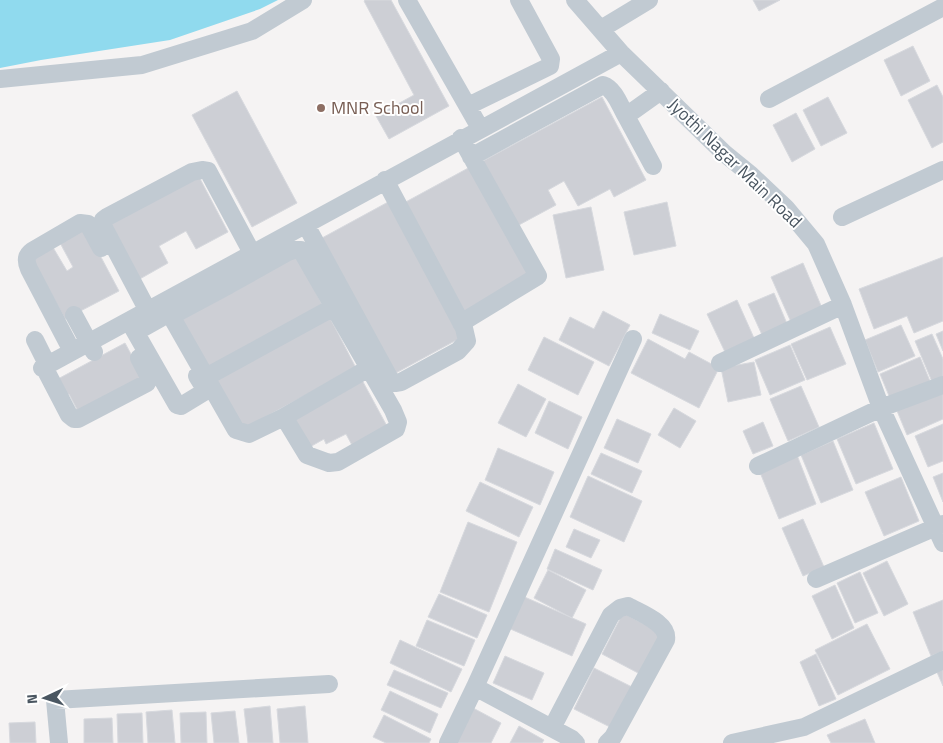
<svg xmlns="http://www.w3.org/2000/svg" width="943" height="743" font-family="'Titillium Web',sans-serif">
  <rect width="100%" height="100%" fill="#f5f3f3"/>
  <path fill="#90daee" d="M0,0h278l-18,9 -90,31 -129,20 -41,8z"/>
  <path fill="#cdcfd5" stroke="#d7d9de" d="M365,0h26l58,106 -60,33 -13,-23 38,-21 -50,-94z
    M753,0h27l-21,11z
    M913,46l17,35 -29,15 -17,-36z
    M937,85l6,12v45l-11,6 -24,-48z
    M237,91l60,112 -45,24 -60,-112z
    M602,97l44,83 -32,17 -4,-8 -32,17 -14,-25 -16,9 8,15 -39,21 -34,-65z
    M828,97l19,36 -26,13 -18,-36z
    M796,113l19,36 -23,13 -19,-37z
    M472,166l60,112 -70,38 -60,-112z
    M197,173l31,59 -32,17 -10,-18 -27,15 9,17 -30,17 -31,-58z
    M390,201l72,136 -68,37 -72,-136z
    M667,202l9,44 -42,9 -10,-43z
    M591,207l13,63 -38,8 -13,-63z
    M84,225l35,66 -54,28 -35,-64 21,-11 16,27 6,-4 -14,-26z
    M296,254l27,52 -115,62 -28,-51z
    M943,257v64l-29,12 -7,-17 -33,13 -15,-40z
    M803,263l19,45 -31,14 -20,-45z
    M774,293l14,33 -25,11 -15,-33z
    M737,300l17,38 -29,14 -18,-38z
    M603,311l27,14 -21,41 -50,-26 11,-23 24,12z
    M660,314l39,17 -9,19 -38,-17z
    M330,318l26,50 -113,61 -27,-50z
    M901,325l14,31 -37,16 -13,-32z
    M830,327l16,37 -39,16 -16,-36z
    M943,331v20l-7,-17z
    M932,334l11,25v21l-10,4 -18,-43z
    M544,337l50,25 -16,33 -50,-25z
    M648,339l37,20 4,-7 30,16 -20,40 -68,-35z
    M125,343l20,37 -65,35 -11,-21 -5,2 -8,-16z
    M790,345l15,35 -35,15 -15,-35z
    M920,357l12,29 -40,17 -12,-29z
    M754,362l7,33 -33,7 -7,-34z
    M362,380l26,48 -35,19 -7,-13 -20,10 -2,-5 -16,9 -16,-30z
    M518,384l28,15 -20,38 -28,-14z
    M801,386l18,41 -31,14 -18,-42z
    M943,394v25l-36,16 -12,-29z
    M549,401l33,16 -14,32 -33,-16z
    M674,408l22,13 -16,27 -22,-13z
    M617,419l34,15 -13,29 -34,-15z
    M763,422l10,24 -20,8 -10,-23z
    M874,423l19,46 -37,15 -19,-45z
    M943,424v37l-15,6 -13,-31z
    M833,441l20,49 -32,13 -20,-48z
    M498,448l56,24 -14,33 -55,-25z
    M601,453l41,18 -10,22 -41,-19z
    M797,455l19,49 -37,15 -20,-49z
    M943,473v29l-10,-25z
    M588,476l54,25 -18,41 -54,-25z
    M901,477l18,44 -35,15 -19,-44z
    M480,482l53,25 -14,30 -53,-26z
    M803,519l21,48 -21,9 -21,-48z
    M468,522l49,20 -28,70 -49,-20z
    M574,529l26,11 -9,18 -25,-11z
    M555,549l47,21 -9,20 -46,-21z
    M887,561l21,43 -24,12 -21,-43z
    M548,570l38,20 -14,28 -38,-20z
    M860,572l18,41 -23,10 -18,-40z
    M835,585l19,43 -22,11 -20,-43z
    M439,594l48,21 -10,23 -49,-21z
    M520,595l66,29 -14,32 -66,-29z
    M943,600v51l-12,5 -18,-44z
    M623,613l38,20 -21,41 -38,-20z
    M427,620l48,20 -11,26 -48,-20z
    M867,624l23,45 -52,26 -23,-45z
    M400,640l62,29 -11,23 -61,-29z
    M816,654l20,45 -17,7 -19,-44z
    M505,656l39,17 -12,27 -39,-17z
    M943,666v20l-7,-16z
    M594,668l40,20 -20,41 -40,-20z
    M394,670l54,23 -7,15 -54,-23z
    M390,691l48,23 -8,19 -49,-23z
    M270,706l3,37h-25l-4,-34z
    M305,706l3,37h-28l-3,-34z
    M473,708l28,15 -10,20h-35z
    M172,710l3,33h-27l-2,-31z
    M235,711l4,32h-25l-3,-30z
    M206,712l1,31h-26l-1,-30z
    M142,713l1,30h-25l-1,-29z
    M384,715l47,24 -2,4h-43l-13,-6z
    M112,718l1,25h-29v-24z
    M865,719l10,24h-44l-4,-8z
    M35,722l1,21h-26l-1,-20z
    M519,726l25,14 -2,3h-32z"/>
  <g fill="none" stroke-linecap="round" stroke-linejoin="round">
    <path stroke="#c1cad2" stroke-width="18" d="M407,0l73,128
      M575,0l46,53 103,100 27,22 35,33 30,36 27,61 38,103 62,135
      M601,29l48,-29
      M0,79l142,-14 110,-34 51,-31
      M769,99l174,-92
      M468,106l82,-40 1,-7 -32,-59
      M626,116l27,50
      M461,138l77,138 -77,47
      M471,157l132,-72c12,4 17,21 23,31l35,-25
      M842,217l101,-47
      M306,225l84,154 5,4 6,-1 57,-31 9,-10 -3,-13 -79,-148
      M163,302l73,128 13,4 35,-17 23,38 22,8 9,-1 58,-33 2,-7 -5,-12 -92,-160h-7l-6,2 -59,33 -6,-15
      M148,311l-46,-87 1,-4 4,-3 85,-45 10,-2 6,1 44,82
      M74,315l20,37
      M171,316l58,-31
      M129,321l48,84 4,1 23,-14 1,-3 -8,-13
      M136,332l25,-14
      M35,340l12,24
      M72,351l-43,-82c-3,-7 -4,-13 3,-18l48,-28 8,1 13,24
      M720,363l123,-58
      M44,367l25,48 5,4h4l69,-36 2,-6 -10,-19
      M42,368l579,-315
      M206,377l128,-70
      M284,417l85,-49
      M758,466l123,-58 62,-23
      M816,579l127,-55
      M475,687l97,52 4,4
      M552,728l59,-113 9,-7 8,-2c12,7 41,17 38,34l-53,97 -6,6
      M59,743l-4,-43 274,-16
      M448,743l27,-56 158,-348
      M732,743l72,-16 139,-67"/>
  </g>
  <circle fill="#8d6e63" stroke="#fff" stroke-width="2" cx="321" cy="108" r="5"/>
  <g text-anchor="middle" stroke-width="4" stroke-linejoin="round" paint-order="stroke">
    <g font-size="18" fill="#785e54" stroke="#fff" text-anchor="start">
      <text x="331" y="114">MNR School</text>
    </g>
    <g font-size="18" fill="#4a5661" stroke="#fff">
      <text transform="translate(735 163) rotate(44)" y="6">Jyothi Nagar Main Road</text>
    </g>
  </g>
  <g transform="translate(45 698) rotate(266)" stroke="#ffffff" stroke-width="4" paint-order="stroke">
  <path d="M0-4L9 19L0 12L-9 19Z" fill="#4a5661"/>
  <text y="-8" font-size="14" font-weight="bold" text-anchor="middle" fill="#4a5661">N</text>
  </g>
</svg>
